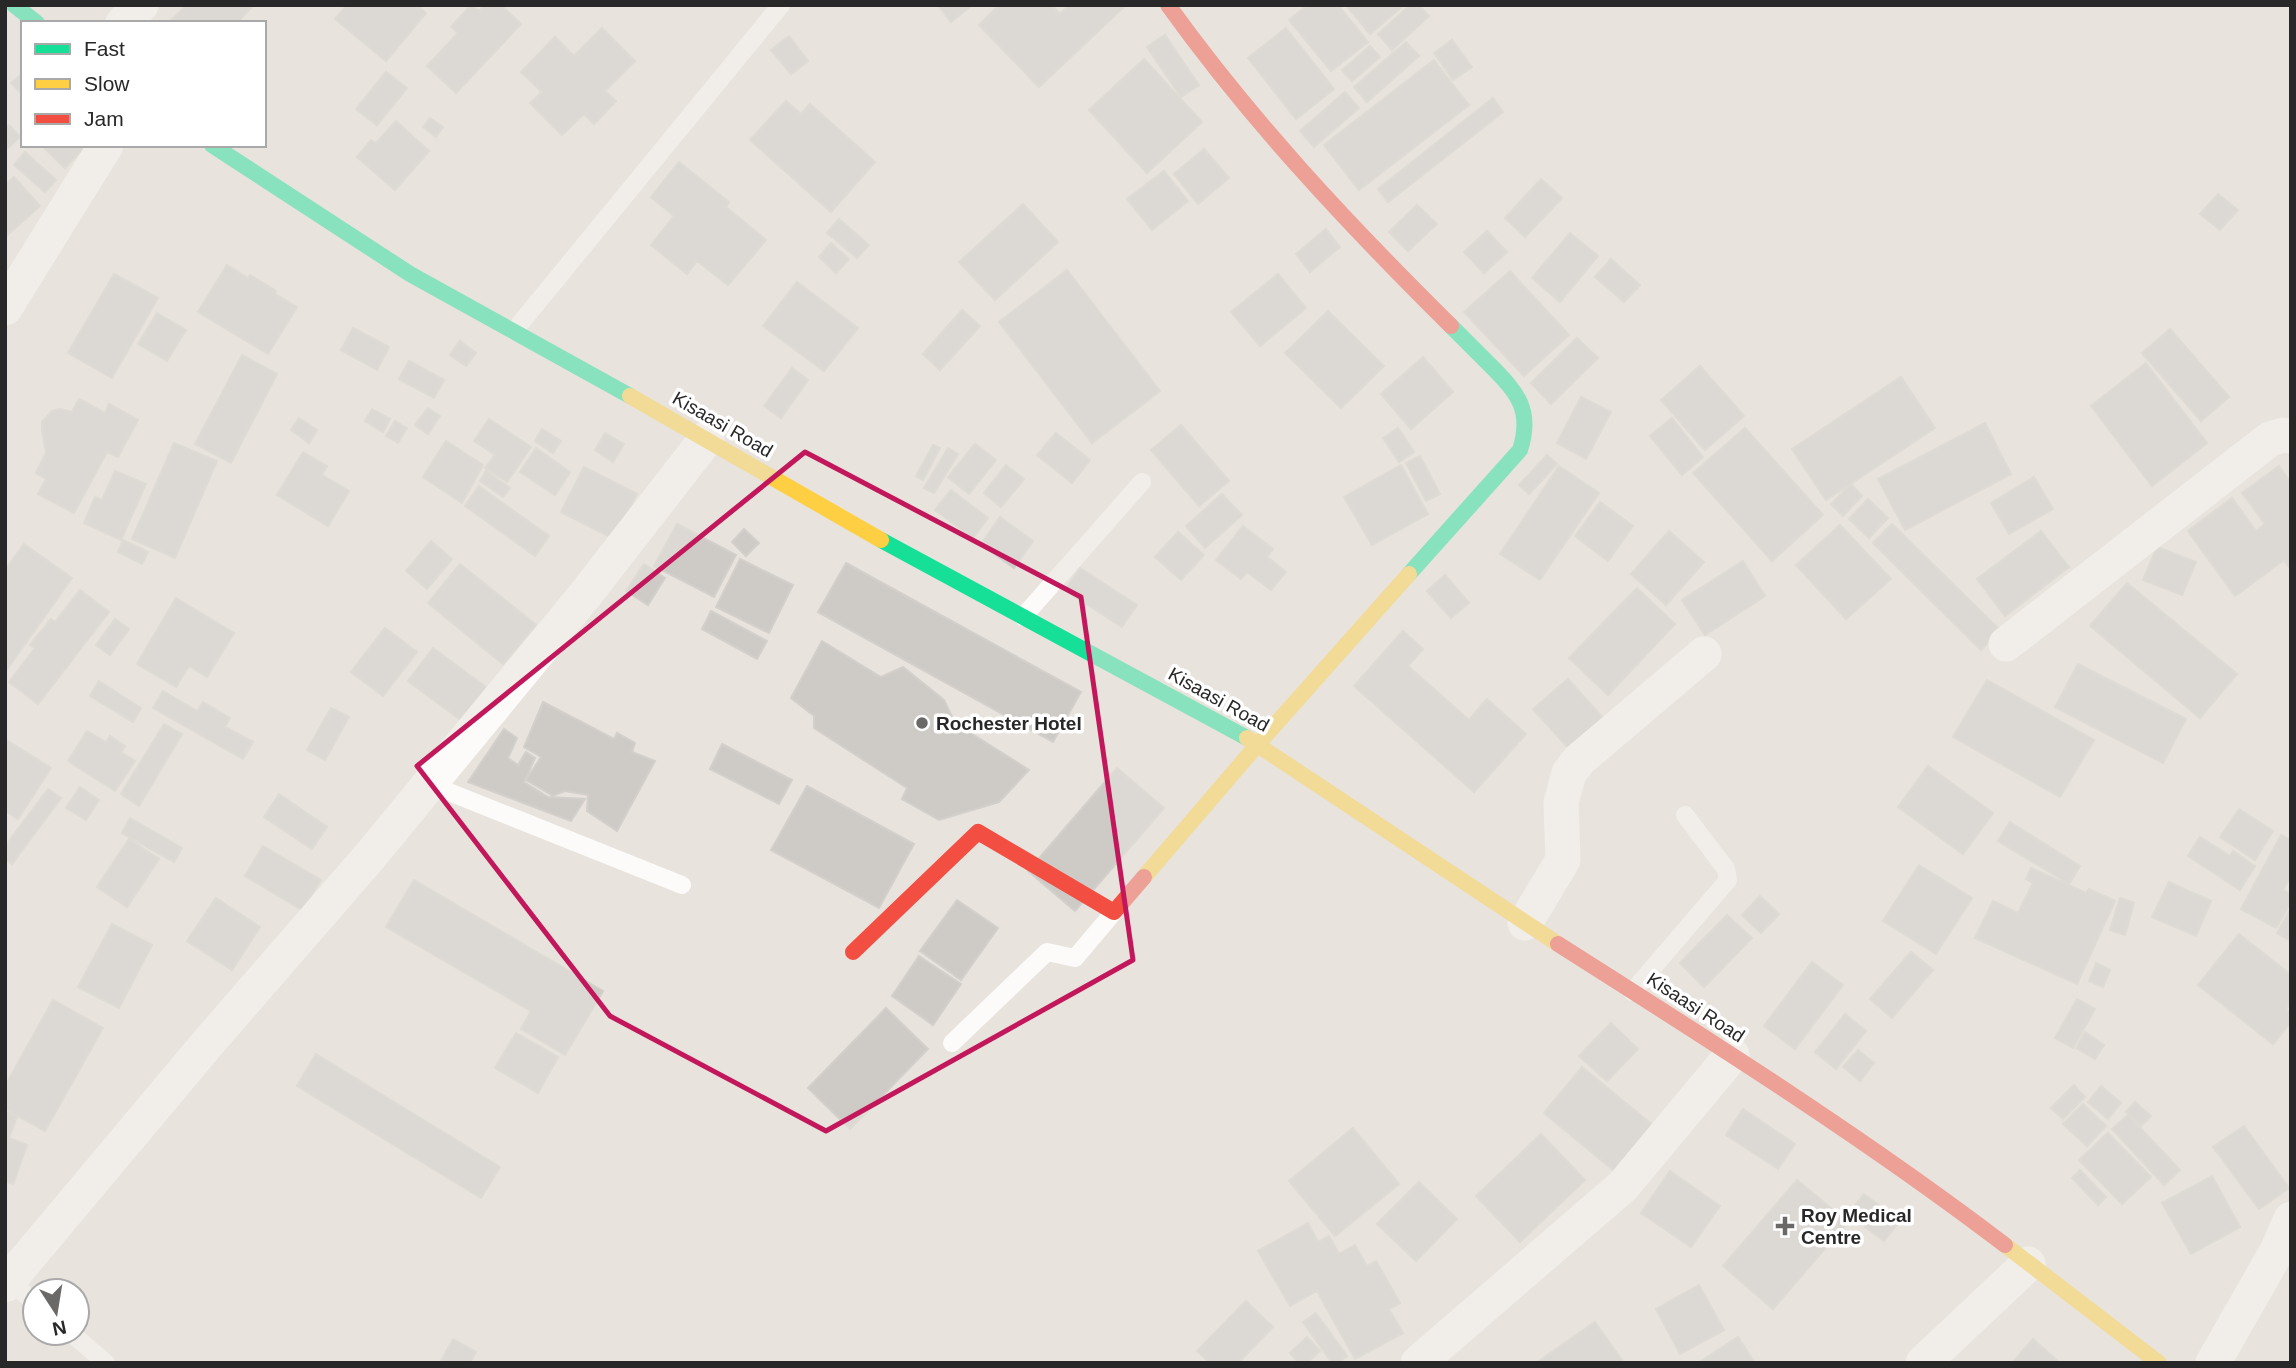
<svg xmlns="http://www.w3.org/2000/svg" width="2296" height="1368" font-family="Helvetica,sans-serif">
  <rect width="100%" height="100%" fill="#e8e3dd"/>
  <path fill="#cecbc7" stroke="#d3cfca" stroke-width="2" d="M187,5h67l-14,14 3,4h-75z
    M347,5h70l9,8 -40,48 -51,-42z
    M471,5l8,6 5,-6h17l20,19 -65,69 -29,-27 31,-33 -7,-6z
    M938,5h33v1l-20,16z
    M999,5h53l8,9 9,-9h57l-87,82 -60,-62z
    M1308,5h30l30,37 -37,29 -42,-51z
    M1346,5h58l-34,29z
    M1410,5h9l10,11 -37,34 -14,-16z
    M602,28l33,33 -30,30 11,10 -22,23 -10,-10 -22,21 -32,-32 12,-11 -21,-20 34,-35 19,19z
    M1286,28l48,61 -38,30 -48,-61z
    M1165,35l34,50 -18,12 -34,-50z
    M789,36l19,25 -17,13 -20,-24z
    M1452,40l20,27 -19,13 -19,-27z
    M1406,42l13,14 -52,46 -13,-15z
    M1370,46l10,11 -28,24 -10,-11z
    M1144,59l58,63 -55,51 -58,-63z
    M1434,60l35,45 -110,85 -35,-45z
    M386,72l21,16 -30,37 -21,-16z
    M22,74l1,1v20l-12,-12z
    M1345,92l14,16 -45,39 -14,-16z
    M1493,98l10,14 -115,90 -10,-13z
    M786,101l15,13 9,-10 65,58 -44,50 -81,-72z
    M430,118l13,9 -7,10 -13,-10z
    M396,121l33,30 -34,39 -38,-33 14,-17 5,3z
    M9,125l11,12 -12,11 -3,-4v-15z
    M41,145h46l-22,23z
    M1204,149l25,29 -31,26 -24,-30z
    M25,152l31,28 -11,12 -31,-27z
    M679,162l50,40 -3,5 40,33 -38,45 -31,-24 -10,13 -36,-29 23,-29 -23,-19z
    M1164,171l24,30 -36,29 -25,-31z
    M14,177l26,29 -35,31v-53z
    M1541,179l21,19 -37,39 -20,-19z
    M2218,194l20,16 -18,20 -20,-16z
    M1023,204l35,38 -63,58 -36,-38z
    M1417,205l20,19 -29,27 -19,-19z
    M839,219l30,26 -12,13 -30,-25z
    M1326,229l14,18 -30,25 -14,-18z
    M1487,231l20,21 -23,21 -20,-21z
    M1570,233l28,23 -38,46 -28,-24z
    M831,243l18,16 -13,14 -17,-16z
    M1611,259l29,26 -16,17 -29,-25z
    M227,265l21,13 2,-3 26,16 -1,3 22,13 -29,47 -70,-42z
    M1067,270l93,121 -68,52 -93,-121z
    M1510,271l59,64 -45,41 -60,-64z
    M114,274l44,24 -46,80 -44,-25z
    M1278,274l28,34 -46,38 -29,-34z
    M797,282l61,46 -34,43 -61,-45z
    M962,310l18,16 -40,44 -17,-16z
    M1328,311l56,55 -43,42 -56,-55z
    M157,313l29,17 -19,31 -29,-17z
    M353,328l36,19 -12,23 -36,-20z
    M2170,329l59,68 -28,24 -59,-68z
    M1577,338l21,20 -47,46 -20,-21z
    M460,341l16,12 -10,13 -16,-11z
    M242,355l35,19 -46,89 -36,-19z
    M1423,357l30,35 -42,37 -30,-35z
    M409,361l35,19 -10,18 -35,-19z
    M2146,363l61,80 -55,43 -61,-80z
    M1700,366l44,50 -39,34 -44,-50z
    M792,368l16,12 -27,38 -17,-12z
    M1901,377l34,51 -109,72 -34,-51z
    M1581,397l30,15 -25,47 -29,-16z
    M79,399l26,14 4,-9 29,16 -20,37 -11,-5 -33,61 -36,-19 8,-15 -10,-6 10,-20 -4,-23v-8l10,-11 8,-2 12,3z
    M428,408l12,8 -12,18 -13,-9z
    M372,409l18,10 -7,13 -18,-11z
    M299,418l18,12 -8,13 -18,-13z
    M1672,418l31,39 -21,18 -32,-39z
    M489,419l42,28 -24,35 -22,-14 10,-13 -21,-14z
    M395,421l12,7 -9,15 -12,-7z
    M1985,423l26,51 -106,56 -27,-51z
    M1181,425l48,56 -30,25 -48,-56z
    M1398,428l16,24 -15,10 -16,-24z
    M1745,428l78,87 -51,46 -79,-88z
    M542,429l19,12 -8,12 -18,-12z
    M605,433l19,11 -11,18 -18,-12z
    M1056,433l34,27 -18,23 -35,-28z
    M446,441l37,24 -21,38 -39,-26z
    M174,443l43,18 -42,97 -43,-19z
    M975,444l21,16 -27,34 -21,-17z
    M933,445l7,3 -17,32 -7,-4z
    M536,448l34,24 -15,23 -35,-23z
    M948,448l10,6 -24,39 -10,-5z
    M303,452l24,14 -5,9 27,16 -21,35 -51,-31z
    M1547,455l10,9 -28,30 -10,-9z
    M1420,456l20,38 -14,7 -20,-38z
    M1006,465l18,14 -23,28 -17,-14z
    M1401,465l27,49 -56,31 -28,-48z
    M1559,466l40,27 -59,87 -40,-26z
    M2279,466l12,17v87l-7,-10 -49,36 -47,-65 44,-33 24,33 9,-7 -23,-31z
    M584,467l53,27 -23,45 -53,-27z
    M115,471l31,13 -25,56 -37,-17 11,-26 7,3z
    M486,471l24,17 -7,9 -23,-16z
    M2034,477l19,32 -44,25 -18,-31z
    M1851,484l11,12 -19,20 -12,-12z
    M479,486l70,50 -14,20 -70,-50z
    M951,490l37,28 -15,20 -38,-28z
    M1222,494l20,21 -37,33 -19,-22z
    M1868,499l20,19 -19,20 -20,-19z
    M1600,502l33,24 -25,35 -33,-25z
    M1000,517l33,24 -19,27 -33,-24z
    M677,524l59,31 -22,42 -60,-31z
    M1892,524l108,106 -19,20 -108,-107z
    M1840,525l51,54 -45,40 -50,-54z
    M1243,526l30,23 -6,8 19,15 -15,18 -24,-18 -6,7 -25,-19z
    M744,529l15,14 -13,13 -14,-14z
    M1669,531l35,31 -38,43 -35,-31z
    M2041,531l28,36 -64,49 -28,-37z
    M1178,532l26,23 -23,25 -26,-23z
    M123,540l25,12 -6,12 -24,-12z
    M431,541l21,18 -25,30 -21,-18z
    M24,544l48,34 -67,94v-102z
    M2157,547l39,15 -14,33 -39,-15z
    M740,559l53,26 -24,48 -53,-26z
    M1743,561l22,35 -60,39 -23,-35z
    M846,563l235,129 -28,50 -235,-130z
    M460,564l76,61 -33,39 -75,-61z
    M644,564l21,14 -17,27 -22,-14z
    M1080,568l57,37 -15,22 -57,-37z
    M1445,575l24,28 -18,15 -24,-27z
    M2127,583l110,91 -37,44 -110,-92z
    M1637,588l38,36 -67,71 -39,-37z
    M80,590l29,22 -71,92 -29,-22 26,-34 -5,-3 21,-26 4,3z
    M176,598l58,35 -27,44 -18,-11 -13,21 -39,-23z
    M711,611l56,30 -10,18 -55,-30z
    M115,619l14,10 -19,26 -14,-10z
    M385,628l32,24 -34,44 -32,-24z
    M1403,631l20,18 -15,17 61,54 18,-21 39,35 -52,58 -120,-106z
    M822,641l59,36 22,-10 41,33 11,23 74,47 -30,32 -60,18 -37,-21 5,-11 -93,-60v-12l-23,-18z
    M433,648l54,40 -25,33 -54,-40z
    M2078,664l108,55 -23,44 -108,-56z
    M1568,679l36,40 -34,31 -37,-41z
    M1987,680l107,60 -34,57 -107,-60z
    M99,681l42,27 -8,14 -43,-26z
    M163,691l34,20 6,-9 27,16 -5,9 28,15 -10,17 -90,-51z
    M543,702l71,37 3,-6 18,10 -3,9 23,9 -38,70 -30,-20 1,-16 -23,-4 -12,5 -27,-16 15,-23 -17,-10z
    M331,708l18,9 -24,43 -18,-10z
    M164,724l18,10 -43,72 -18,-12z
    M504,729l13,9 -9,20 10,7 8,-13 9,6 -11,24 24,15 37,2 -14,22 -103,-39z
    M87,731l19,11 4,-6 15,10 -4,6 14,9 -20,30 -47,-30z
    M5,739l46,29 -33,51 -13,-8z
    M722,744l70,36 -13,24 -69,-35z
    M1928,766l65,47 -30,41 -65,-47z
    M1117,768l47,40 -89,103 -47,-40z
    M807,786l107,58 -35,64 -108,-58z
    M80,787l19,13 -13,20 -20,-12z
    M48,789l13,9 -49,66 -7,-5v-13z
    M279,794l48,33 -15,22 -48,-32z
    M2239,809l34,22 -18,29 -35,-23z
    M130,818l52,30 -8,14 -52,-29z
    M2010,822l70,44 -11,18 -71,-43z
    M2281,835l10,5v36l-8,14 8,4v8l-15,26 -35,-19z
    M2200,837l30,19 3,-5 22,15 -15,24 -52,-34z
    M129,839l30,20 -32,48 -30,-20z
    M263,846l58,34 -19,30 -57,-34z
    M1919,865l53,33 -36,56 -53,-33z
    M2031,868l55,25 3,-4 26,12 -38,83 -102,-46 18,-37 25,12 15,-30 -7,-4z
    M414,880l189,111 -38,64 -44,-26 10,-18 -145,-84z
    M2169,882l42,19 -15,35 -44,-19z
    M1760,896l19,18 -18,19 -19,-18z
    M216,898l44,29 -28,43 -45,-29z
    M2120,898l14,5 -9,32 -15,-5z
    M957,900l41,28 -37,52 -41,-29z
    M2291,908v33l-14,-8z
    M1727,915l25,23 -48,49 -24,-24z
    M112,924l40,21 -33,63 -41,-21z
    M2239,934l52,41v28l-5,6 5,4v9l-18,22 -75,-59z
    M1911,952l22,18 -41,48 -22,-19z
    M919,956l42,28 -28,41 -41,-29z
    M1812,962l31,23 -48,64 -31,-23z
    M2096,963l14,7 -7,17 -14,-6z
    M2077,999l18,10 -22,39 -18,-10z
    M53,1000l50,28 -58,103 -40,-22v-23z
    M886,1008l42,41 -78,80 -42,-41z
    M1845,1014l21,17 -30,38 -21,-17z
    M1611,1023l27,26 -31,32 -28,-25z
    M2085,1032l19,13 -9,14 -19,-11z
    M516,1033l42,24 -20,36 -43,-25z
    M1858,1050l16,13 -14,18 -17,-14z
    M316,1054l184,113 -19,31 -184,-112z
    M1582,1067l79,65 -38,46 -79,-65z
    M2074,1085l11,12 -22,22 -12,-11z
    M2101,1086l20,17 -13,16 -20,-17z
    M2135,1102l16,14 -10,10 -15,-14z
    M2083,1104l23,22 -19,20 -24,-22z
    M1743,1109l52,35 -17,25 -52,-34z
    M5,1112l12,4 -8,22 18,7 -14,39 -8,-3z
    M2128,1115l52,55 -16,15 -52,-56z
    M2244,1126l45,62 -30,21 -46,-62z
    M1353,1128l46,56 -64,52 -46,-55z
    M2108,1133l43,44 -29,27 -43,-44z
    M1541,1134l44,46 -65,62 -44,-46z
    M2080,1170l26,27 -8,8 -26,-27z
    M1670,1171l50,35 -29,41 -50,-34z
    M2212,1176l28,51 -49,27 -29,-51z
    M1797,1180l51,42 -75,87 -50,-43z
    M1419,1182l38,37 -41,42 -39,-37z
    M1864,1194l36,27 -16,20 -36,-27z
    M1308,1223l10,19 11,-6 10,18 16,-9 12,21 9,-5 24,42 -11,6 14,24 -48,26 -38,-68 -27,15 -32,-55z
    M1699,1285l25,45 -44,24 -24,-45z
    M1246,1301l27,26 -35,36h-28l-13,-12z
    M1316,1313l31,43 -9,7h-6l-29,-41z
    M1595,1322l29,41h-88z
    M1307,1337l13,14 -13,12h-8l-9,-10z
    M1738,1337l17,26h-57z
    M453,1339l23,13 -6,11h-30z
    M2033,1339l27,24h-48z"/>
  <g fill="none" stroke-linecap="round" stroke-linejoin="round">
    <path stroke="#fcfbfa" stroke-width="18" d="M514,331l267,-326
      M1023,617l119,-135
      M429,784l253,101
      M1632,992l96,-112 -2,-11 -41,-54
      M952,1043l95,-91 28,6 39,-46
      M10,1281l25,22
      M71,1333l35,30"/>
    <path stroke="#fcfbfa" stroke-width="35" d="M123,23l18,-18
      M5,308l101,-163
      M2006,644l264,-205 13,-4 8,1
      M1525,923l38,-63 -2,-57 8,-30 10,-13 125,-106
      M5,1285l202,-241 164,-189 214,-260 122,-157
      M1418,1363l205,-177 109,-131
      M1923,1363l105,-99
      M2213,1363l64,-112 14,-32"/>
    <path stroke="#16e098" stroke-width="16" d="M14,5l23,18
      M212,145l198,129 220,122
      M881,540l366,198
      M1409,574l111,-124c13,-40 -3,-58 -30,-85 -13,-13 -26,-26 -39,-39"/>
    <path stroke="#ffcf43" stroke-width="16" d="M630,396l251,144
      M1247,738l311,206
      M1144,877l114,-133 151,-170
      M2005,1245l154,118"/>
    <path stroke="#f24e42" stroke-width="16" d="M1168,5c84,117 181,220 283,321
      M1558,944c151,96 304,192 447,301
      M853,952l125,-120 136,80 30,-35"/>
  </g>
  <path d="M0 0H2296V1368H0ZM805,452l276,145 52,363 -307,171 -216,-115 -193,-250z" fill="#e8e3dd" fill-opacity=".55" fill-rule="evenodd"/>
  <path fill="none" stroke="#c2185b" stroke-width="5" stroke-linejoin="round" d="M805,452l276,145 52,363 -307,171 -216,-115 -193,-250z"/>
  <g fill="#6b6967" stroke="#fff" stroke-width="2.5">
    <circle cx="922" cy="723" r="7"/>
    <path d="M1781.5 1215.5h7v7h7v7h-7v7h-7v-7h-7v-7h7z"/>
  </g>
  <g text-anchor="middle" stroke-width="7" stroke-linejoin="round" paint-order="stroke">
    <g font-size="19" fill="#282828" stroke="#fff">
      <text transform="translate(723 424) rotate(30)" y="7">Kisaasi Road</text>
      <text transform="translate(1219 699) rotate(29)" y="7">Kisaasi Road</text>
      <text transform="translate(1696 1007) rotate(33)" y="7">Kisaasi Road</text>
    </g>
    <g font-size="19" font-weight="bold" fill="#282828" stroke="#fff" text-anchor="start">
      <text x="936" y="730">Rochester Hotel</text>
      <text x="1801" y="1222">Roy Medical<tspan x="1801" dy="22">Centre</tspan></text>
    </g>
  </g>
  <rect width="2296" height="1368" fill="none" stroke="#282828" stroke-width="14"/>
  <rect x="21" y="21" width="245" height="126" fill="#ffffff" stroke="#a9a9a9" stroke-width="2"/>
  <rect x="35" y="44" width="35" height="10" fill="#16e098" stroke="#a9a9a9" stroke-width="2"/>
  <text x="84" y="56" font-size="21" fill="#282828">Fast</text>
  <rect x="35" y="79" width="35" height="10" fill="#ffcf43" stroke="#a9a9a9" stroke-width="2"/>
  <text x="84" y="91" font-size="21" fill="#282828">Slow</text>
  <rect x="35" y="114" width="35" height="10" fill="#f24e42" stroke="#a9a9a9" stroke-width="2"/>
  <text x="84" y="126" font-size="21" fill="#282828">Jam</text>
  <g transform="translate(56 1312) rotate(168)"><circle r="33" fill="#ffffff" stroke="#a9a9a9" stroke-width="2"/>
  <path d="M0-5L12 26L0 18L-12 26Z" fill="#6b6967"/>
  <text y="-10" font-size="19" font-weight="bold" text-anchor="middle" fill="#282828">N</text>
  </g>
</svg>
